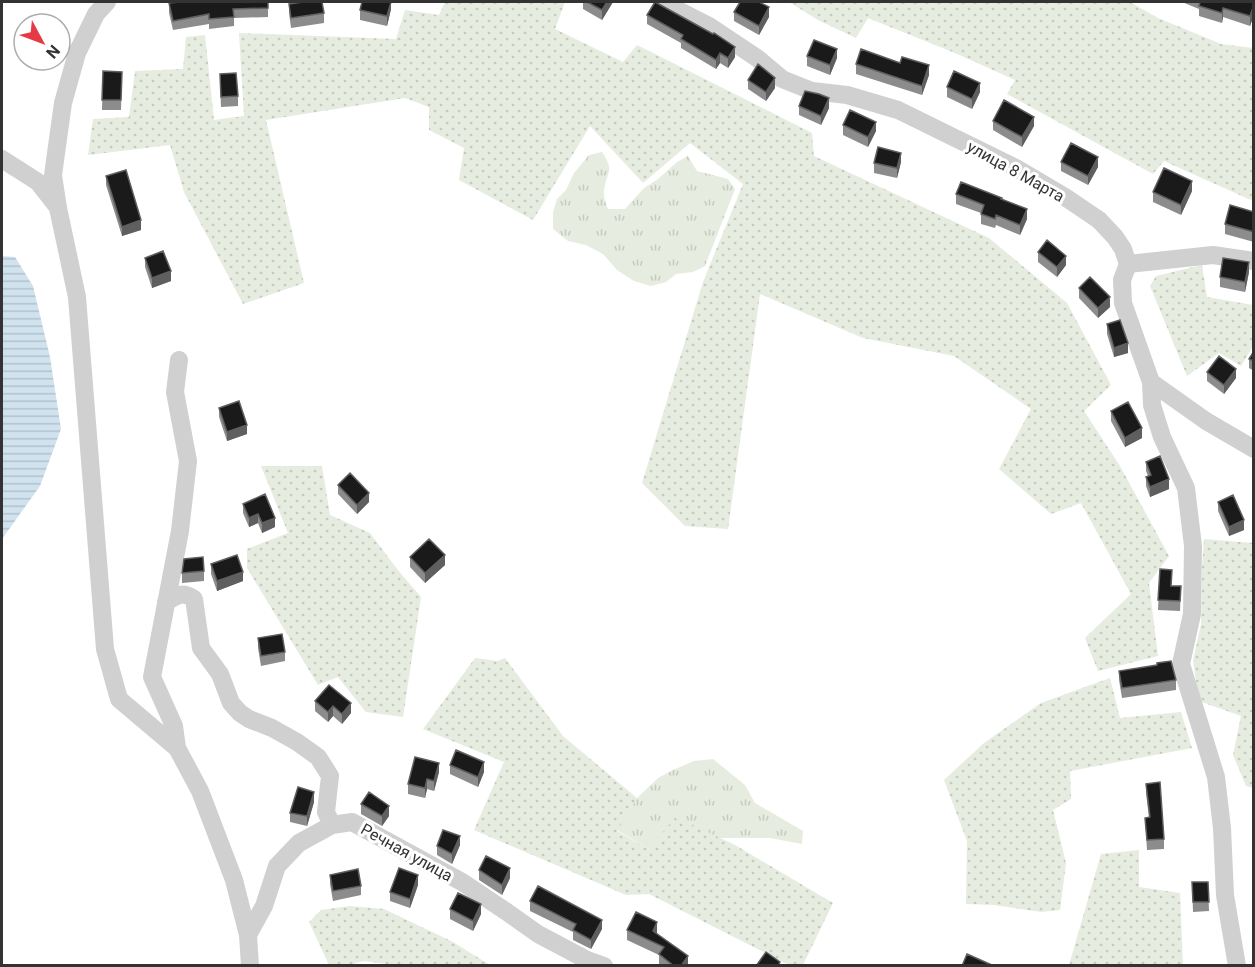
<svg xmlns="http://www.w3.org/2000/svg" width="1255" height="967" font-family="Roboto,sans-serif">
  <defs>
    <pattern id="grass-tufts" width="24" height="20" patternUnits="userSpaceOnUse" patternTransform="scale(1.5)"><rect width="24" height="20" fill="#e6ecdf"/><path d="M3 7l-1-3M5 7V3M7 7l1-3M15 17l-1-3M17 17v-4M19 17l1-3" fill="none" stroke="#c6cbc0"/></pattern>
    <pattern id="park-dots" width="8" height="8" patternUnits="userSpaceOnUse" patternTransform="scale(1.5)"><rect width="8" height="8" fill="#e6ecdf"/><path d="M2 2h.1M6 6h.1" fill="none" stroke="#c6cbc0" stroke-width="1.8" stroke-linecap="round"/></pattern>
    <pattern id="water-rules" width="6" height="5" patternUnits="userSpaceOnUse" patternTransform="scale(1.5)"><rect width="6" height="5" fill="#cfe2ee"/><path d="M0 2.5h6" fill="none" stroke="#b2c2cd"/></pattern>
  </defs>
  <rect width="100%" height="100%" fill="#fff"/>
  <path fill="url(#grass-tufts)" d="M602,152c13,20 5,18 2,38 -1,6 2,14 4,19h17l19,-21 14,-9 19,-17 11,-6 9,15 31,8 7,10 -30,77 -12,6 -17,2 -10,8 -15,4 -17,-5 -17,-11 -14,-16 -17,-9 -18,-4 -15,-12v-17l4,-13 9,-9 8,-17 15,-18z
    M713,759l32,26 10,18 48,28 -1,13 -32,-6h-51l-43,-20 -28,31 -31,-19 20,-32 21,-20 15,-8 21,-9z"/>
  <path fill="url(#park-dots)" d="M445,2h120l-10,27 68,33 14,-17 175,88 2,23 175,82 78,65 44,82 -27,26 36,55 49,90 -20,27 9,73 -60,15 -13,-33 46,-44 -50,-91 -30,11 -52,-45 32,-60 -77,-53 -91,-18 -103,-44 -32,235 -43,-3 -43,-43 61,-201 40,-98 -53,-41 -47,40 -53,-57 -57,94 -74,-40 5,-32 -35,-18v-23l-24,-9 -139,22 38,163 -61,21 -59,-112 -14,-47 -82,10 5,-36 36,-2 6,-46 48,-2 3,-32 19,-2 9,85 30,-4 -5,-83 157,6 9,-29 34,5z
    M789,2h341l28,16 63,26 32,4v153l-89,-40 -11,13 -146,-80 8,-14 -60,-27 -87,-35 -12,20 -38,-18z
    M1202,265l5,32 46,8v41l-12,20 -22,-13 -32,23 -37,-90 6,-10z
    M261,466h61l8,49 40,18 27,36 24,28 -18,120 -37,-5 -28,-35 -20,8 -71,-117v-19l41,-16z
    M1204,539l49,4v245l-7,-2 -13,-31 8,-39 -42,-15 -6,-40 8,-37 1,-56z
    M475,658l22,3 8,-3 58,78 74,62 -20,33 31,18 28,-32 59,28 98,58 -30,62h-14l-140,-71 -23,1 -152,-65 30,-68 -81,-33z
    M1110,678l10,40 61,-6 11,36 -122,23 1,28 -18,11 13,53 -6,47 -19,2 -47,-7 -28,-1 1,-63 -23,-61 40,-37 57,-40z
    M1139,850v37l41,6 3,72h-114l32,-111z
    M350,906l34,3 69,33 37,23 -89,1 -37,-5 -15,4h-20l-20,-43 12,-12z"/>
  <path fill="url(#water-rules)" d="M2,256l13,1 18,29 17,71 11,72 -21,57 -38,53z"/>
  <g fill="none" stroke-linecap="round" stroke-linejoin="round">
    <path stroke="#d0d0d0" stroke-width="18" d="M107,2l-11,12 -19,39 -14,50 -10,72 5,33 19,89 28,352 14,50 58,49 23,43 34,89 14,55 2,31
      M662,2l47,24 48,32 25,21 30,12 35,4 51,15 118,58 49,29 34,23 16,17 8,12 5,15 -6,16 1,23 28,79 55,39 48,28
      M2,159l36,23 18,23
      M1128,264l85,-9 41,6
      M1151,382l1,23 10,32 24,51 7,58 -1,68 -11,50 35,113 6,51 3,67 12,71
      M166,602c11,-7 16,-11 28,-3l7,49 19,26 11,29 9,10 9,6 23,9 25,14 21,15 12,19 -4,36 6,13
      M177,748l-3,-22 -22,-49 28,-146 8,-70 -13,-69 4,-32
      M248,935l16,-29 13,-40 22,-23 33,-18 20,-3 110,60 45,30 31,22 49,26 17,6"/>
  </g>
  <path fill="#8c8c8c" d="M268,2v15l-34,1v8l-25,3v-5l-36,6 -4,-17v-10z
    M391,2v7l-4,17 -27,-6v-10z
    M583,2h30l-11,18 -19,-11z
    M1182,2h72v13l-4,11 -27,-9 -1,6 -23,-7v-7z
    M289,4l35,9v10l-33,5 -2,-15z
    M734,12l35,5 -10,18 -25,-14z
    M647,15l88,42 -7,11 -8,-5 -4,6 -35,-21v-5l-34,-19z
    M807,56l30,2 -7,17 -23,-9z
    M856,64l73,11 -7,20 -66,-21z
    M103,71l19,1 -1,38h-19z
    M748,80l27,8 -9,13 -18,-12z
    M220,83l18,13v10l-17,1z
    M947,87l33,5 -8,17 -25,-12z
    M799,106l30,2 -8,17 -22,-10z
    M993,121l41,5 -12,21 -29,-17z
    M843,125l33,6 -8,16 -25,-12z
    M901,162l-4,16 -23,-5v-10z
    M1061,162l37,5 -10,18 -27,-14z
    M106,176l35,54 -19,6 -16,-51z
    M1192,191l-11,24 -28,-13v-10z
    M956,194l46,6 25,19 -7,16 -24,-10 -1,3 -14,-4v-11l-25,-9z
    M1254,212v30l-29,-8v-10z
    M1038,252l28,13 -9,12 -19,-15z
    M145,258l26,23 -19,7 -7,-21z
    M1249,272l-4,20 -25,-5v-10z
    M1079,288l31,19 -12,11 -19,-20z
    M1107,324l21,29 -14,4 -7,-23z
    M1254,351v20l-5,-3v-9z
    M1207,372l29,6 -12,16 -17,-13z
    M219,408l28,26 -20,7 -8,-24z
    M1111,411l31,27 -17,9 -14,-26z
    M1146,462l23,27 -19,8 -4,-11v-9l2,-1 -2,-5z
    M338,485l31,17 -12,12 -19,-20z
    M1218,502l26,28 -15,6 -11,-25z
    M243,504l32,23 -13,6 -4,-10 -9,4 -6,-14z
    M410,557l35,8 -20,18 -15,-16z
    M211,564l32,17 -26,10 -6,-17z
    M1160,569l11,17h10l-1,25 -22,-1z
    M204,571v10l-22,2v-10z
    M258,638l27,14v9l-24,5 -3,-18z
    M1119,671l57,9v10l-54,8 -3,-18z
    M329,685l22,28 -9,11 -9,-8 -5,6 -13,-11v-10z
    M450,765l34,7 -6,15 -28,-13z
    M439,772l-5,19 -7,-2 -2,9 -17,-4v-10z
    M1146,784l18,55v10l-17,1 -2,-32h4l-3,-25z
    M314,802l-7,24 -17,-4v-9z
    M361,804l28,12 -7,10 -21,-12z
    M460,845l-8,19 -15,-9v-9z
    M479,870l31,8 -8,17 -23,-15z
    M330,875l31,11v9l-28,6 -3,-17z
    M1192,882h16l1,29 -16,1z
    M418,885l-8,23 -20,-7v-9z
    M530,901l72,28 -11,20 -18,-9v-8l-43,-21z
    M450,909l31,5 -8,17 -23,-12z
    M627,930l30,2v1l31,33h-27l-2,-2v-9l-32,-15z"/>
  <path fill="#5f5f5f" d="M391,2v7l-4,17v-10z
    M607,2h6l-11,18v-10z
    M1254,5v10l-4,11v-10z
    M769,7v10l-10,18v-9z
    M1223,8v9l-1,6v-10z
    M735,47v10l-7,11v-10z
    M837,49v9l-7,17v-10z
    M720,53v10l-4,6v-9z
    M929,65v10l-7,20v-9z
    M775,78v10l-9,13v-9z
    M980,83v9l-8,17v-10z
    M829,98v10l-8,17v-9z
    M1034,117v9l-12,21v-10z
    M876,122v9l-8,16v-10z
    M901,153v9l-4,16v-10z
    M1098,157v10l-10,18v-9z
    M1192,181v10l-11,24v-10z
    M1027,209v10l-7,16v-10z
    M141,220v10l-19,6v-9z
    M1066,256v9l-9,12v-10z
    M1249,262v10l-4,20v-10z
    M171,271v10l-19,7v-10z
    M1110,297v10l-12,11v-10z
    M1128,343v10l-14,4v-9z
    M1236,369v9l-12,16v-9z
    M247,425v9l-20,7v-9z
    M1142,428v10l-17,9v-9z
    M1169,479v10l-19,8v-10z
    M369,493v9l-12,12v-9z
    M258,514v9l-9,4v-9z
    M275,518v9l-13,6v-10z
    M1244,520v10l-15,6v-9z
    M445,555v10l-20,18v-10z
    M243,572v9l-26,10v-10z
    M351,703v10l-9,11v-10z
    M333,706v10l-5,6v-10z
    M484,762v10l-6,15v-10z
    M439,763v9l-5,19v-10z
    M427,779v10l-2,9v-10z
    M314,792v10l-7,24v-10z
    M389,806v10l-7,10v-10z
    M460,836v9l-8,19v-10z
    M510,868v10l-8,17v-10z
    M418,875v10l-8,23v-9z
    M481,904v10l-8,17v-10z
    M602,920v9l-11,20v-9z
    M657,922v10l-4,9v-10z
    M688,956v10h-7z"/>
  <path fill="#1a1a1a" stroke="#5f5f5f" stroke-width="1.5" d="M180,2h88v6l-35,1 1,8 -25,2v-5l-36,7 -4,-18z
    M303,2h19l2,11 -33,5 -2,-14z
    M362,2h29l-4,14 -27,-6z
    M587,2h20l-5,8z
    M655,2l58,32 1,-1 21,14 -7,11 -8,-5 -4,7 -35,-21 2,-4 -36,-20z
    M740,2h19l10,5 -10,19 -25,-14z
    M1200,2h54v3l-4,11 -27,-8 -1,5 -23,-7z
    M814,40l23,9 -7,16 -23,-9z
    M861,49l39,14 2,-6 27,8 -7,21 -66,-22z
    M758,64l17,14 -9,14 -18,-12z
    M103,71l19,1 -1,28h-19z
    M954,71l26,12 -8,16 -25,-12z
    M236,73l2,23 -17,1 -1,-23z
    M805,91l14,3 10,4 -8,18 -22,-10z
    M1004,100l30,17 -12,20 -29,-16z
    M850,110l26,12 -8,15 -25,-12z
    M1071,143l27,14 -10,19 -27,-14z
    M878,147l23,6 -4,15 -23,-5z
    M1164,168l28,13 -11,24 -28,-13z
    M126,170l15,50 -19,7 -16,-51z
    M961,182l41,16 -1,1 26,10 -7,16 -24,-10 -1,4 -14,-5 3,-9 -28,-11z
    M1230,205l24,7v20l-29,-8z
    M1047,240l19,16 -9,11 -19,-15z
    M163,251l8,20 -19,7 -7,-20z
    M1223,258l26,4 -4,20 -25,-5z
    M1090,277l20,20 -12,11 -19,-20z
    M1120,320l8,23 -14,5 -7,-24z
    M1254,351v10l-5,-2z
    M1219,356l17,13 -12,16 -17,-13z
    M239,401l8,24 -20,7 -8,-24z
    M1128,402l14,26 -17,10 -14,-27z
    M1160,456l9,23 -19,8 -4,-10 5,-2 -5,-13z
    M350,473l19,20 -12,12 -19,-20z
    M265,494l10,24 -13,5 -4,-9 -9,4 -6,-14z
    M1233,495l11,25 -15,7 -11,-25z
    M429,539l16,16 -20,18 -15,-16z
    M237,555l6,17 -26,9 -6,-17z
    M203,557l1,14 -22,2 2,-14z
    M1160,569l12,1 -1,16h10l-1,15 -22,-1z
    M282,634l3,18 -24,4 -3,-18z
    M1171,661l5,19 -54,8 -3,-17 38,-6v-2z
    M329,685l22,18 -9,11 -9,-8 -5,6 -13,-11z
    M456,750l28,12 -6,15 -28,-12z
    M415,757l24,6 -5,18 -7,-2 -2,9 -17,-4z
    M1160,782l4,57 -17,1 -2,-22 5,-1 -4,-33z
    M298,787l16,5 -7,24 -17,-3z
    M369,792l20,14 -7,10 -21,-12z
    M443,830l17,6 -8,18 -15,-8z
    M486,856l24,12 -8,17 -23,-15z
    M399,868l19,7 -8,24 -20,-7z
    M358,869l3,17 -28,5 -3,-16z
    M1192,882h16l1,20h-16z
    M538,886l64,34 -11,20 -18,-10 3,-6 -46,-23z
    M458,893l23,11 -8,17 -23,-12z
    M636,912l21,10 -4,9 35,25 -7,10h-7l-15,-12 5,-7 -37,-17z
    M766,952l14,10 -2,4h-22z
    M967,954l27,12h-32z"/>
  <g text-anchor="middle" stroke-width="6" stroke-linejoin="round" paint-order="stroke">
    <g font-size="16" fill="#333" stroke="#fff">
      <text transform="translate(1016 171) rotate(29)" y="6">улица 8 Марта</text>
      <text transform="translate(407 852) rotate(29)" y="6">Речная улица</text>
    </g>
  </g>
  <rect width="1255" height="967" fill="none" stroke="#333333" stroke-width="6"/>
  <g transform="translate(42 42) rotate(131)"><circle r="28" fill="#ffffff" stroke="#adadad" stroke-width="1.5"/>
  <path d="M0-4.5L10 22L0 15L-10 22Z" fill="#e63946"/>
  <text y="-9" font-size="16" font-weight="bold" text-anchor="middle" fill="#333333">N</text>
  </g>
</svg>
